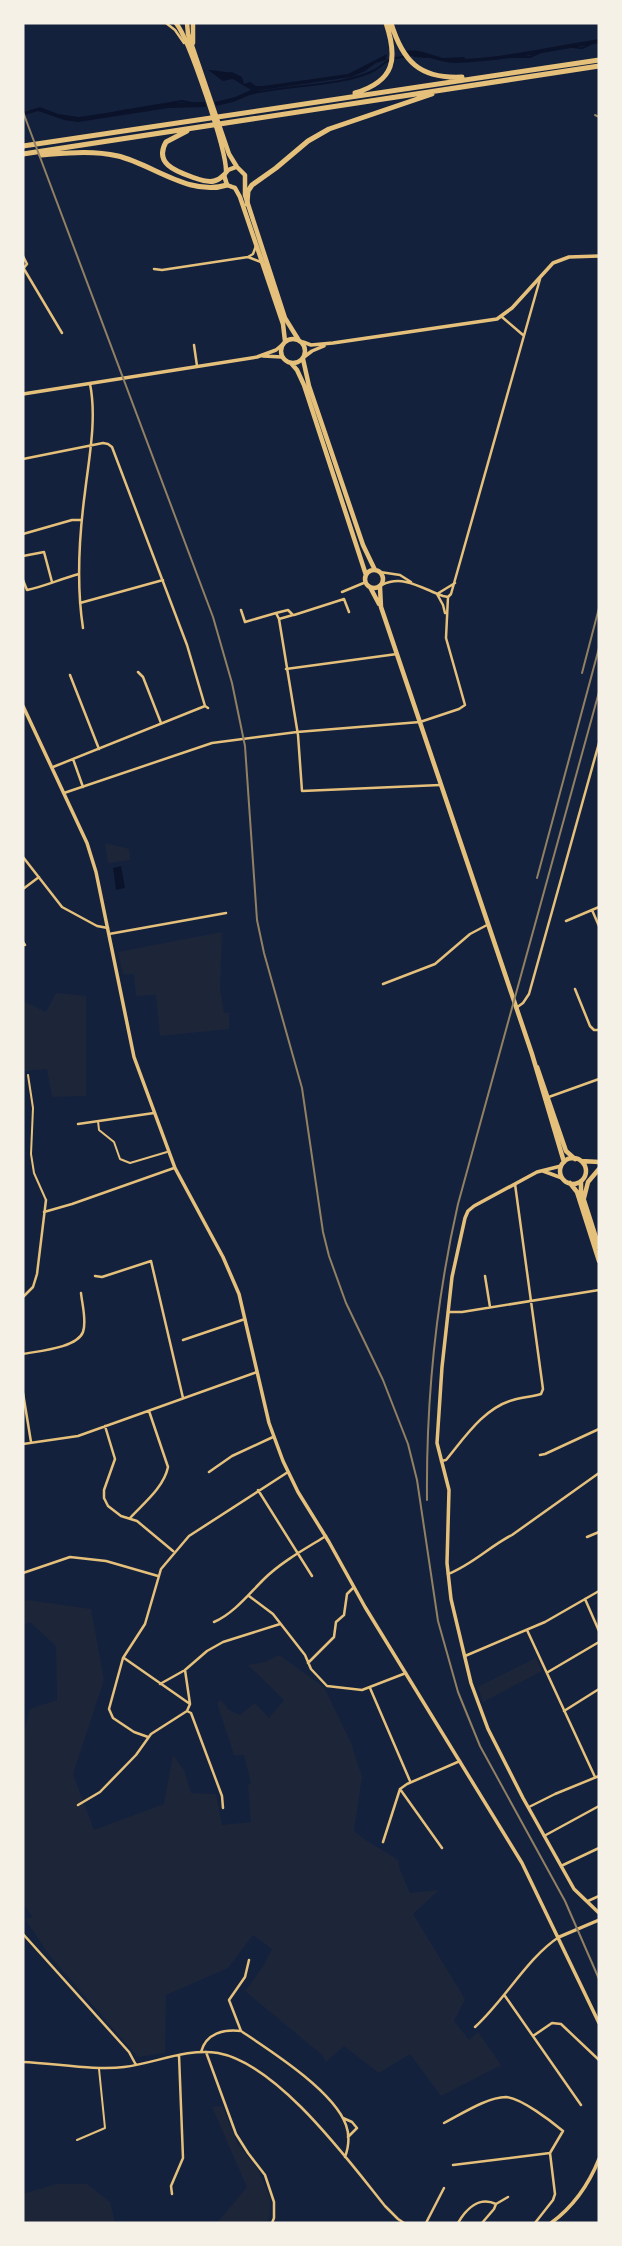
<svg xmlns="http://www.w3.org/2000/svg" width="622" height="2246" font-family="'Varela Round',sans-serif">
  <rect width="100%" height="100%" fill="#14213d"/>
  <path fill="#1d2539" d="M105,843l24,6 1,11 -22,3z
    M222,932l-2,57 4,24h5v16l-69,7 -4,-41 -20,1 -2,-22h-11l-5,-22z
    M56,993l30,3v100l-34,1 -5,-28 -24,2v-70l23,11z
    M28,1600l63,9 13,71 -31,94 21,56 70,-26 9,-49 11,15 7,23 25,1 6,31 29,-3 -3,-37 3,-2 -7,-28h-10l-17,-52 4,-3 8,10 11,5 15,-12 14,15 15,-18 -36,-35 17,-3 14,-7 45,32 27,56 11,34 -8,54c13,12 30,19 44,29l2,10 10,23 29,-3 -26,24 52,85 -11,22 15,19 9,-8 23,33 -60,31 -31,-42 -31,19 -35,-27 -18,16 -4,-7 -77,-64 19,-26 8,-16 -19,-14 -25,33 -62,27 -1,58 -27,4 -88,-101 -25,-37 8,-2 -10,-13v-89l2,-16 -2,-63 7,-27 27,-9 -1,-54 -26,-24 -7,4v-24z
    M536,1658l6,13 -59,31 -5,-15z
    M222,2106l15,37 21,27 12,28v17l-3,8h-50l30,-36 -35,-80z
    M56,2184h31l23,18 5,21h-92v-29z"/>
  <path fill="#0b132b" d="M599,39v4c-46,8 -93,18 -141,20 -16,1 -32,-9 -48,-7l-4,-5c17,-3 30,8 47,8 48,0 99,-13 146,-20z
    M387,54l-1,6 -10,3 -11,8 -14,6 -89,13 -29,12 -17,4 -1,-4 20,-5 16,-7 -18,-11 -10,2 -15,-11c9,0 15,3 24,2l10,5 2,7 6,-2 6,4h7l85,-12z
    M205,102l1,5 -37,1 -91,14 -14,-2 -26,-9 -13,4 -1,-3 16,-5 18,7 21,3 93,-14z
    M121,866l4,22 -9,2 -3,-22z"/>
  <g fill="none" stroke-linecap="round" stroke-linejoin="round">
    <path stroke="#0b132b" stroke-width="2" d="M572,47l10,1 11,-5
      M414,56l12,1
      M511,57h19l9,-4
      M396,58l7,-1
      M442,59l22,-1
      M250,94c36,-9 96,-8 125,-24 5,-3 9,-7 14,-10
      M116,112l66,-11 15,3"/>
    <path stroke="#e5c07b" stroke-width="2" d="M28,1075l5,33 -2,46 3,19 12,27
      M98,1121l1,9 15,12 6,17 10,4 37,-11
      M77,2140l28,-12 -6,-59"/>
    <path stroke="#e5c07b" stroke-width="2.5" d="M166,23l9,7 9,13
      M23,256l4,8 -4,5
      M248,257l5,-3 3,-8
      M24,269l38,64
      M154,269l8,1 86,-13 13,5
      M502,317l21,18
      M194,345l3,21
      M23,459l80,-16 5,1 4,3 75,198 18,61
      M23,534l49,-14h9
      M23,556l21,-4 8,30
      M380,572l20,3 11,7
      M23,580l4,10c19,-4 33,-11 52,-16
      M382,585c21,-11 41,4 61,11l5,1 3,-3 89,-315
      M342,592l24,-10
      M437,594l6,11 2,8
      M437,594l18,-11
      M80,603l83,-23
      M241,610l4,12 31,-9
      M294,615l50,-16 5,13
      M279,619l14,-4 -5,-5 -12,3 3,6 19,116 4,56 138,-6
      M83,628c-7,-45 -4,-91 2,-136 4,-34 12,-74 5,-108
      M286,669l111,-15
      M138,672l5,5 18,46
      M70,675l29,74
      M73,759l10,28
      M53,767l152,-61 3,2
      M64,793l148,-50 85,-11 123,-10 39,-13 6,-4 -19,-67 2,-41
      M23,857l39,50 35,19 11,2
      M23,889l16,-12
      M592,910l7,16
      M566,921l33,-14
      M109,934l117,-21
      M23,942l2,3
      M383,984l52,-20 35,-30 17,-9
      M575,989l15,37 4,4h5
      M516,1008l7,-5 6,-9 70,-251
      M546,1098l53,-19
      M78,1124l76,-11
      M44,1212l28,-8 102,-36
      M95,1276l7,1 49,-16 32,137
      M485,1276l5,31
      M23,1297l10,-10 4,-13 9,-74
      M448,1312h14l137,-22
      M183,1340l62,-21
      M23,1354c15,-3 54,-6 60,-22 4,-11 -1,-28 -2,-39
      M23,1393l8,49
      M105,1426l10,33 -11,31v8l4,8 13,10 16,5 36,30
      M23,1444l55,-8 179,-64
      M540,1455l5,-1 54,-25
      M441,1461l5,-1c19,-23 38,-52 67,-60 9,-3 19,-3 28,-6l2,-5 -28,-205
      M209,1472l23,-16 41,-19
      M258,1490l54,86
      M130,1518c14,-15 34,-31 38,-51l-19,-56
      M587,1537l12,-5
      M23,1573l47,-16 36,4 52,15
      M448,1574c24,-9 42,-28 64,-39l87,-62
      M249,1596l24,18 32,41 6,14 16,17 35,4 44,-17
      M585,1599l14,32
      M214,1622c19,-8 35,-28 49,-42 18,-18 42,-31 63,-44
      M527,1630l68,147
      M465,1656l80,-34 54,-31
      M124,1658l66,46
      M308,1663l26,-26 2,-15 8,-7 3,-21 6,-6
      M185,1670l5,34
      M548,1672l51,-30
      M160,1684l25,-14 22,-19 16,-9 57,-18
      M370,1688l40,93
      M187,1711l4,2 31,83 1,12
      M564,1711l35,-22
      M148,1737l-14,-5 -21,-14 -4,-9 14,-51 22,-34 16,-55 28,-33 99,-64
      M400,1789l42,59
      M78,1805l22,-13 36,-37 15,-21 36,-23 3,-7
      M529,1807l26,-13 44,-18
      M544,1836l55,-30
      M383,1842l17,-53 7,-5 53,-23
      M561,1866l38,-18
      M588,1901l11,-5
      M23,1934l106,118 7,13
      M505,1996l76,109
      M475,2027c29,-26 53,-70 84,-90
      M241,2031l-12,-31 16,-23 4,-17
      M533,2036l19,-13 9,1 38,36
      M201,2052c5,-19 23,-23 40,-21 30,20 93,60 105,94 4,11 3,21 -1,32
      M206,2052l30,82 12,19 17,22 9,27v16l-2,5
      M23,2062c30,1 73,9 101,5 32,-4 62,-19 94,-14 60,11 130,107 167,153l13,13 6,4
      M343,2118l9,4 5,6 -9,9
      M444,2123c16,-8 43,-26 62,-26 15,1 45,24 57,34l-13,22
      M453,2165l97,-12
      M172,2194l-1,-8 12,-28 -4,-103
      M426,2223l18,-35
      M458,2223c8,-14 21,-27 38,-19l12,-7
      M482,2223l12,-14 2,-5
      M535,2223l18,-23 2,-6 -5,-41"/>
    <path stroke="#e5c07b" stroke-width="3.5" d="M303,342l8,3 22,-2 164,-24 15,-11 41,-45 16,-6 30,-1
      M304,357l8,-6 12,-5
      M559,1937l40,-17"/>
    <path stroke="#e5c07b" stroke-width="3.5" d="M263,356l19,1
      M23,394l234,-37 19,-7 7,-6
      M23,706l64,137 9,29 38,185 41,111 48,89 16,37 30,129 14,38 15,31 31,50 36,65 157,256 77,160
      M561,1166l-24,6 -63,34 -6,5 -3,7 -13,59 -10,90 -5,76 12,47 -2,73 4,36 20,84 17,46 35,69 51,91 25,24
      M543,1171l19,7
      M551,2223c22,-16 38,-39 48,-64"/>
    <path stroke="#e5c07b" stroke-width="4.5" d="M176,23c13,16 51,128 50,149
      M187,23l1,11 41,120 8,13 8,8v20l40,123 13,21
      M193,43v-20
      M235,188l5,9 43,127 2,17
      M235,188l-8,-3 -3,-10 4,-5 8,-3
      M281 351a12 12 0 1 1 24 0a12 12 0 1 1-24 0Z
      M303,359l6,27 54,159 12,25
      M291,363l6,7 7,15 62,190
      M365 579a9 9 0 1 1 18 0a9 9 0 1 1-18 0Z
      M370,587l9,17
      M380,587l1,20 151,447 32,108
      M537,1067l29,84 9,8
      M560 1171a13 13 0 1 1 26 0a13 13 0 1 1-26 0Z
      M581,1161l18,1
      M581,1181v10l18,56
      M570,1183l7,9 22,69
      M584,1198l4,-16 11,-13"/>
    <path stroke="#e5c07b" stroke-width="5" d="M391,23c12,39 29,56 71,54
      M355,93c40,-12 43,-34 31,-70
      M187,131l-21,11c-12,21 9,29 26,35 6,2 15,6 22,4 4,-1 7,-3 10,-6
      M23,146l576,-86
      M23,154l576,-88
      M41,155c26,-2 51,-5 77,1 34,8 72,41 109,29
      M247,204l1,-13 4,-6 24,-17 32,-27 21,-12 103,-35"/>
    <path stroke="#918062" stroke-width="2" d="M23,112l190,505 19,66 13,63 12,174 7,33 38,135 21,144 6,24 17,47 37,77 25,64 9,36 21,141 20,71 22,54 85,155 34,78
      M595,115l4,2
      M582,673l17,-65
      M537,878l62,-230
      M427,1500c-1,-101 9,-199 31,-296l141,-512"/>
  </g>
  <rect width="622" height="2246" fill="none" stroke="#f6f1e7" stroke-width="49"/>
</svg>
